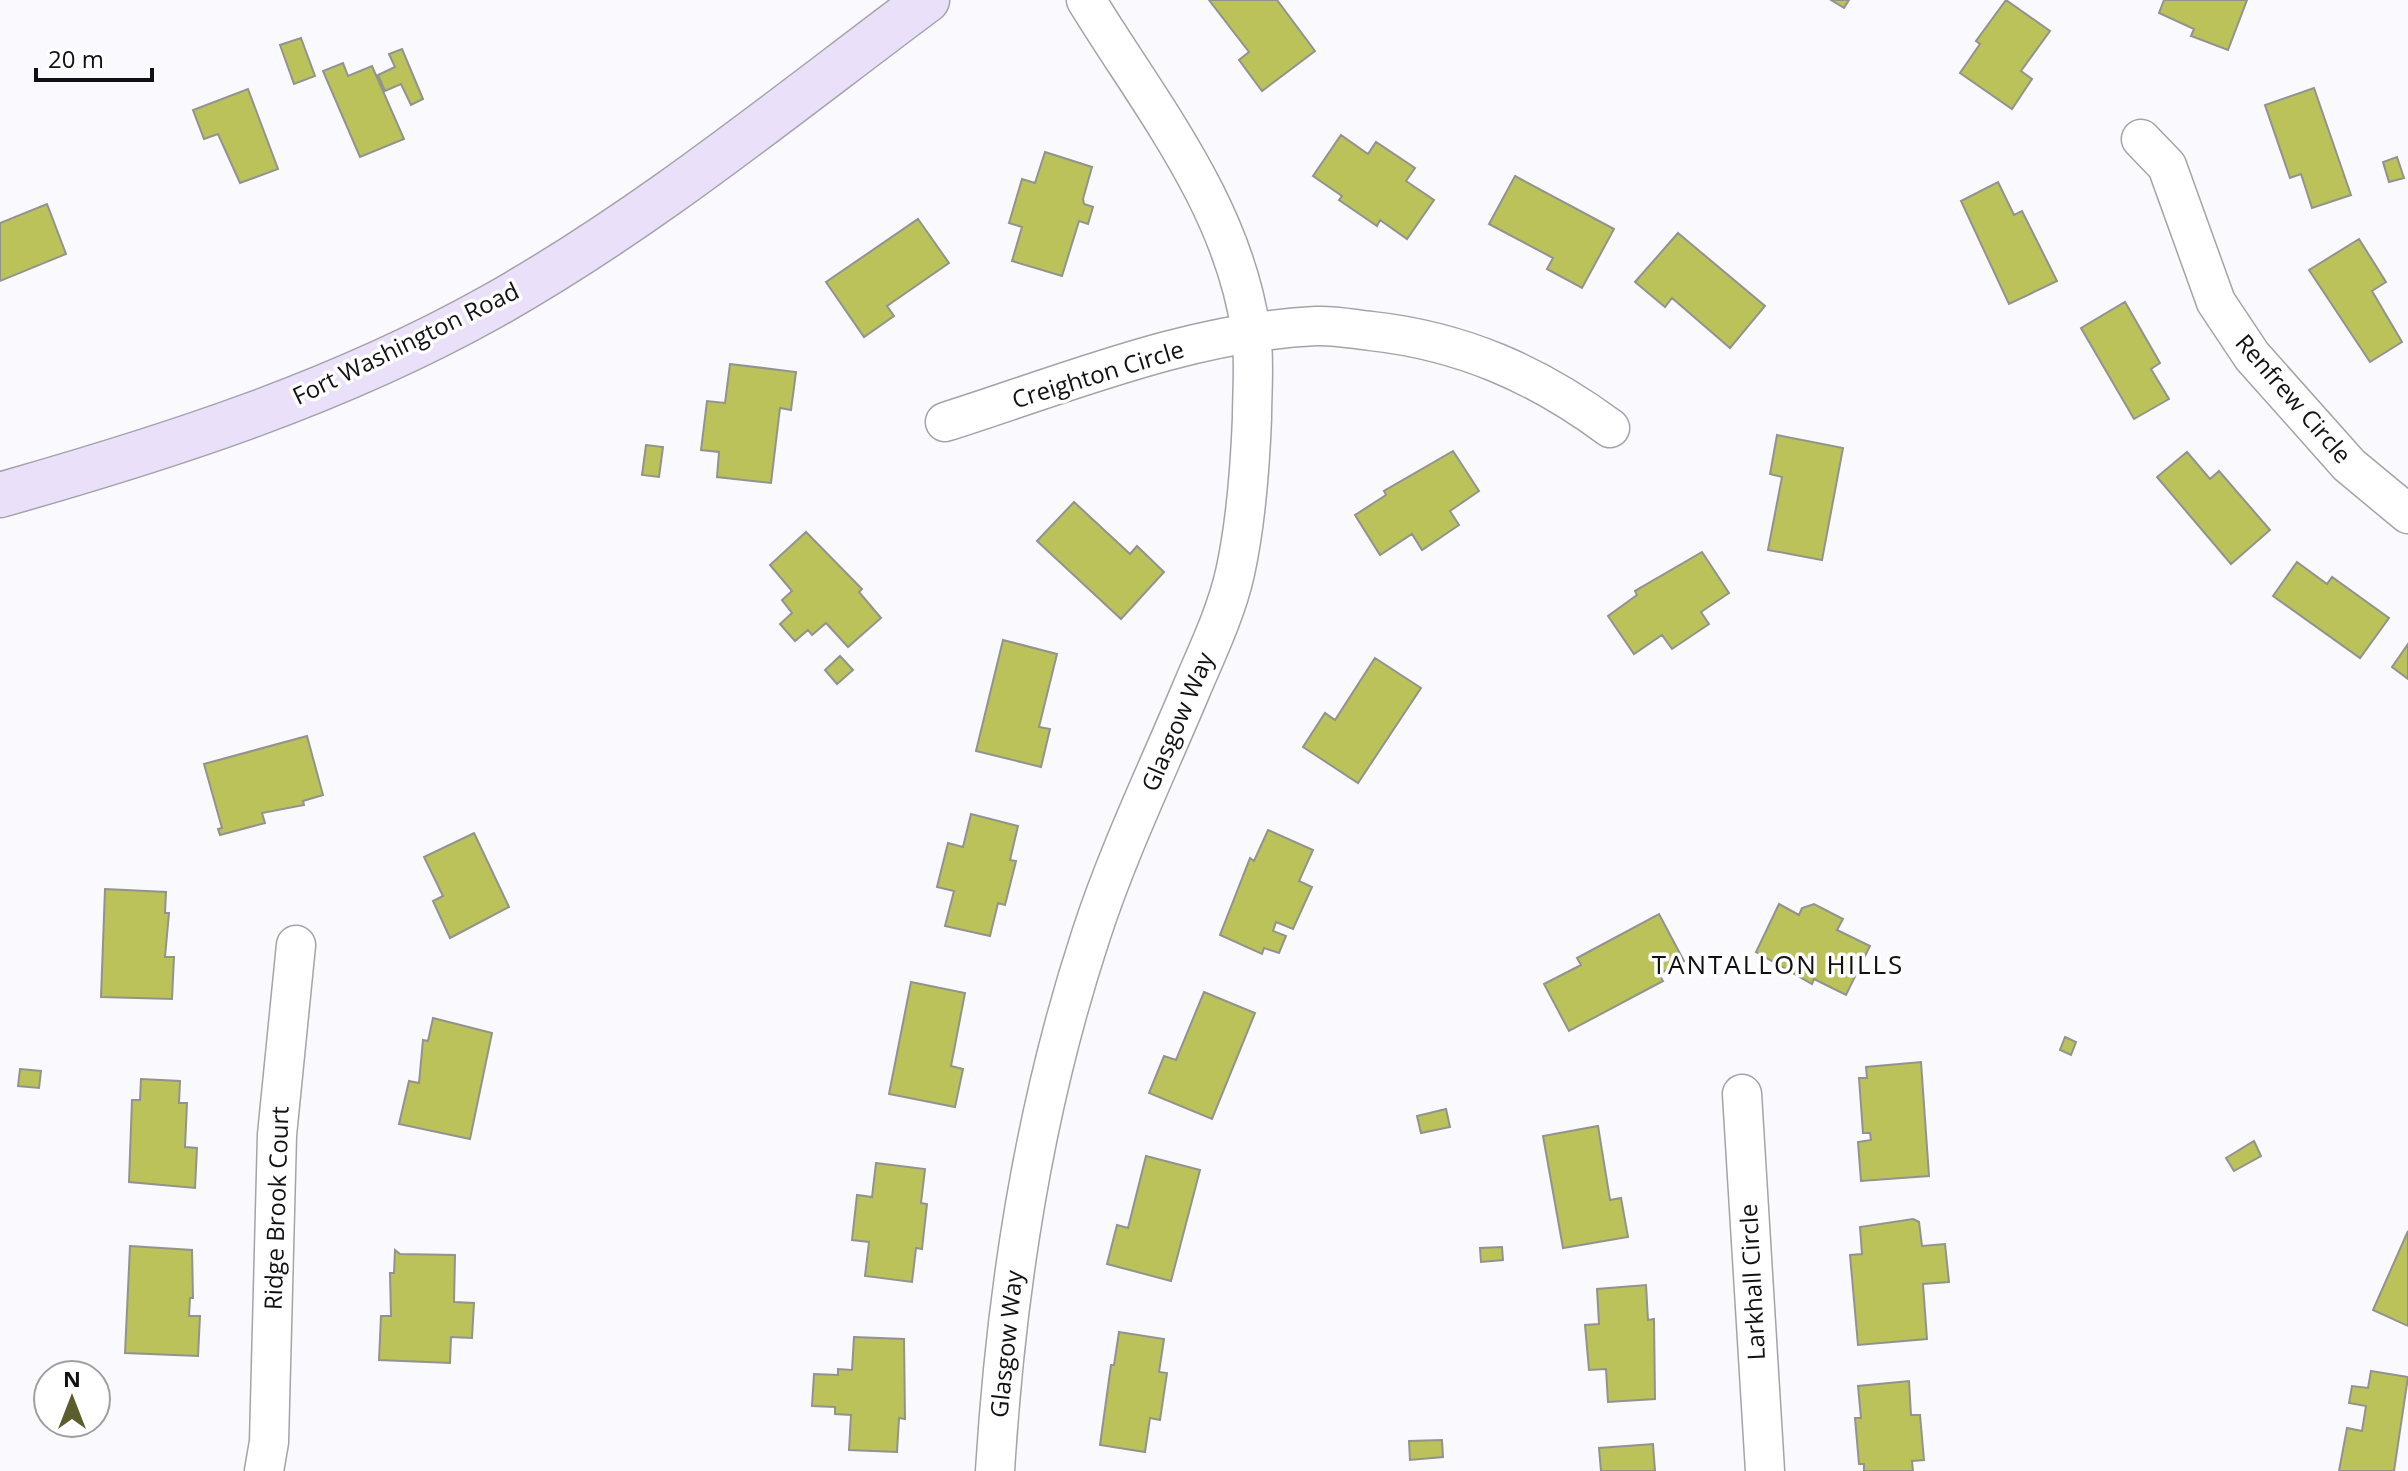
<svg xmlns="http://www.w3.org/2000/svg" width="2408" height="1471" font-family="'Open Sans',sans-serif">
  <rect width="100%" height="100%" fill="#faf9fe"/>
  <path fill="#bcc25a" stroke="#92938e" stroke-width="2" d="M1209,0h68l38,51 -53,40 -23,-31 10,-8z
    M1831,0h18l-5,8z
    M2006,0l44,31 -29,40 11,8 -20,30 -52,-36 20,-29 -4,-3z
    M2164,0h83l-19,50 -37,-14 3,-7 -35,-16z
    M301,38l14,38 -21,8 -14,-39z
    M402,49l21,50 -12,6 -10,-21 -16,7 -7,-16 17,-8 -6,-13z
    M343,63l5,13 24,-10 32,73 -44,18 -37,-86z
    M2314,88l37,107 -39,13 -11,-34 -11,4 -25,-73z
    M248,89l30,80 -38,14 -22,-49 -14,5 -11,-29z
    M1341,135l27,19 8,-12 39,26 -9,13 28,19 -27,39 -27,-19 -3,6 -38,-26 3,-4 -29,-20z
    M1045,152l47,15 -9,32 1,5 9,3 -5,17 -9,-3 -17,55 -50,-15 10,-34 -13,-4 13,-44 13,4z
    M2397,157l7,21 -15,4 -6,-20z
    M1515,176l99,53 -32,59 -35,-19 6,-11 -64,-34z
    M1998,182l16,33 8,-4 35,70 -48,23 -48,-103z
    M47,204l19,50 -66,27v-58z
    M918,219l31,44 -62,43 7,10 -30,21 -38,-55z
    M1678,233l87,73 -35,42 -58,-50 -7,9 -30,-25z
    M2359,239l27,43 -14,9 30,51 -32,20 -61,-92z
    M2125,302l35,61 -9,6 18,30 -35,20 -53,-91z
    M730,364l66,8 -5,38 -11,-2 -9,75 -54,-6 2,-25 -18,-2 6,-49 18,2z
    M1777,435l66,13 -21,112 -54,-10 14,-73 -12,-3z
    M646,445l17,2 -4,30 -17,-2z
    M1453,451l26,40 -29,20 9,14 -37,25 -10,-16 -32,21 -25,-40 31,-20 -2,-4z
    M2187,452l23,27 9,-8 51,59 -39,34 -74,-87z
    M1074,502l56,52 7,-8 27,26 -43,47 -84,-78z
    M806,532l56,57 -3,3 22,26 -33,29 -22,-24 -14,12 -4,-5 -13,11 -15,-17 12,-11 -10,-13 10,-9 -22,-26z
    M1702,552l27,41 -28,19 8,12 -37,25 -10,-14 -28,19 -26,-38 29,-21 -2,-4z
    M2297,562l30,22 5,-7 57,41 -29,40 -87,-62z
    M1003,640l54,14 -18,73 11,2 -9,38 -65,-16z
    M2408,644v35l-16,-12z
    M840,656l13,14 -16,14 -12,-14z
    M1375,658l46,30 -63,95 -55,-36 22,-34 10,7z
    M307,736l16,59 -20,6 1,4 -42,8 3,10 -45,12 -2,-6 4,-1 -18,-64z
    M971,814l47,12 -8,34 6,1 -11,44 -7,-2 -8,33 -45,-10 9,-35 -17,-4 11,-44 15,4z
    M1268,830l45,20 -14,31 13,6 -19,42 -17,-7 -3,9 13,5 -7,17 -15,-5 -2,6 -42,-19 30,-77 4,3z
    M474,833l35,74 -59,31 -17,-37 10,-5 -19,-39z
    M105,889l61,3 -1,21h4l-4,44h9l-2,42 -71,-2z
    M1779,904l20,11 3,-7 12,-4 29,15 -6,11 33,16 -24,49 -32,-16 -2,5 -56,-32z
    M1659,914l25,47 -25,13 4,7 -94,50 -25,-47 37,-19 -4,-7z
    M911,982l54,11 -14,73 12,3 -8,38 -66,-13z
    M1204,992l51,21 -43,106 -63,-26 15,-37 12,4z
    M433,1018l59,15 -22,106 -71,-15 10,-43 10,2 4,-43 5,1z
    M2065,1037l11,5 -5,13 -11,-5z
    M1921,1062l8,114 -68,5 -3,-39 13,-2 -1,-7h-7l-4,-55h8l-1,-11z
    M20,1069l21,2 -2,17 -21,-2z
    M141,1079l39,2 -1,22h8l-2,44 12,1 -2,40 -66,-6 3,-82h8z
    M1446,1109l4,18 -29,6 -4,-17z
    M1598,1126l12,74 11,-2 7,39 -65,11 -20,-112z
    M2254,1141l7,15 -27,15 -8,-13z
    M1146,1156l54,14 -29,111 -64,-17 10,-39 11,3z
    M876,1163l49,6 -4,34 6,1 -5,45 -6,-1 -4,34 -47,-6 4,-34 -17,-2 5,-45 15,2z
    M1913,1219l6,3 3,24 23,-2 4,38 -26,2 4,55 -69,6 -8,-90 12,-1 -2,-27z
    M2408,1231v95l-35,-16z
    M130,1246l62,4 1,48h-3l-1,18h11l-2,40 -73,-3z
    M1502,1247l1,13 -22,2 -1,-14z
    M395,1250l5,4 55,1 -1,47 20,1 -2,35 -21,-1 -1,26 -71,-3 2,-44h10l-1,-43h4z
    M1646,1285l2,35 6,-1 1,80 -47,3 -2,-33 -17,1 -4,-45 14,-1 -2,-35z
    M1119,1332l45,7 -5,33 8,1 -7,47 -10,-2 -5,34 -45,-7 11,-80h3z
    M854,1337l50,2 1,80 -6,-1 -2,34 -48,-2 2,-35 -16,-1v-7l-23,-1 2,-32 24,1v-6l14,1z
    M2371,1371l37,6 -14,94h-55l8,-43 15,3 4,-25 -17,-3 3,-17 16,2z
    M1909,1381l2,34h9l4,45 -12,1 1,10h-49v-7h-5l-4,-46h6l-3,-32z
    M1442,1440l1,17 -33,3 -1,-19z
    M1653,1444l2,27h-54l-2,-23z"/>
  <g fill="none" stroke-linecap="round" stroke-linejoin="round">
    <g stroke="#a4a3a8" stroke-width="41">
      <path id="street" d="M2141,139l26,27 49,136 36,54 97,109 59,49
        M945,422c120,-38 244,-90 371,-96 18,-1 37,3 55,5 91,10 166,43 239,97
        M1742,1094l23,377
        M264,1471l5,-29 8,-307 19,-190
        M995,1471c11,-181 39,-363 96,-536 27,-83 66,-164 100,-245 16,-38 35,-77 44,-117 11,-50 15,-104 17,-155 0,-28 3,-58 -1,-86 -18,-127 -100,-226 -165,-332"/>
    </g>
    <g stroke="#a4a3a8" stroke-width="47">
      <path id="secondary" d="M0,495c169,-48 337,-102 491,-188 155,-87 294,-201 436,-307"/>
    </g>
    <use href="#street" stroke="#fff" stroke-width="38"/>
    <use href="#secondary" stroke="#eae0fa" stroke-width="44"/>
  </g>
  <g text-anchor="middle" stroke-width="7" stroke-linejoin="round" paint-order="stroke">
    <g font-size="24" fill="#111012" stroke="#fff">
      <text transform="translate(406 344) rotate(-26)" y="8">Fort Washington Road</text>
      <text transform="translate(1098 375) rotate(-17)" y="8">Creighton Circle</text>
      <text transform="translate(2293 399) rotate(49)" y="8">Renfrew Circle</text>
      <text transform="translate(1178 722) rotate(-67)" y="8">Glasgow Way</text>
      <text transform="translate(277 1208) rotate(-88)" y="8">Ridge Brook Court</text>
      <text transform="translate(1753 1282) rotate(-93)" y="8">Larkhall Circle</text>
      <text transform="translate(1007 1344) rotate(-84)" y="8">Glasgow Way</text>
    </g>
    <g font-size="26" letter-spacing="2" fill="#111012" stroke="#fff">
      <text x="1778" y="974">TANTALLON HILLS</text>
    </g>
  </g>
  <g transform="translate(72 1399)"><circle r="38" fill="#ffffff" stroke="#a09fa0" stroke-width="2"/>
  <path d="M0-6L14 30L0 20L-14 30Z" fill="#5b5e2c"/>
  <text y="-12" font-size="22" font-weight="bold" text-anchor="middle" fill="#111012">N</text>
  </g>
  <path d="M36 68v12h116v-12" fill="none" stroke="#111012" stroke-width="4"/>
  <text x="48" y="68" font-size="24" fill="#111012" stroke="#ffffff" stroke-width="6" paint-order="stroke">20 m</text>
</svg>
